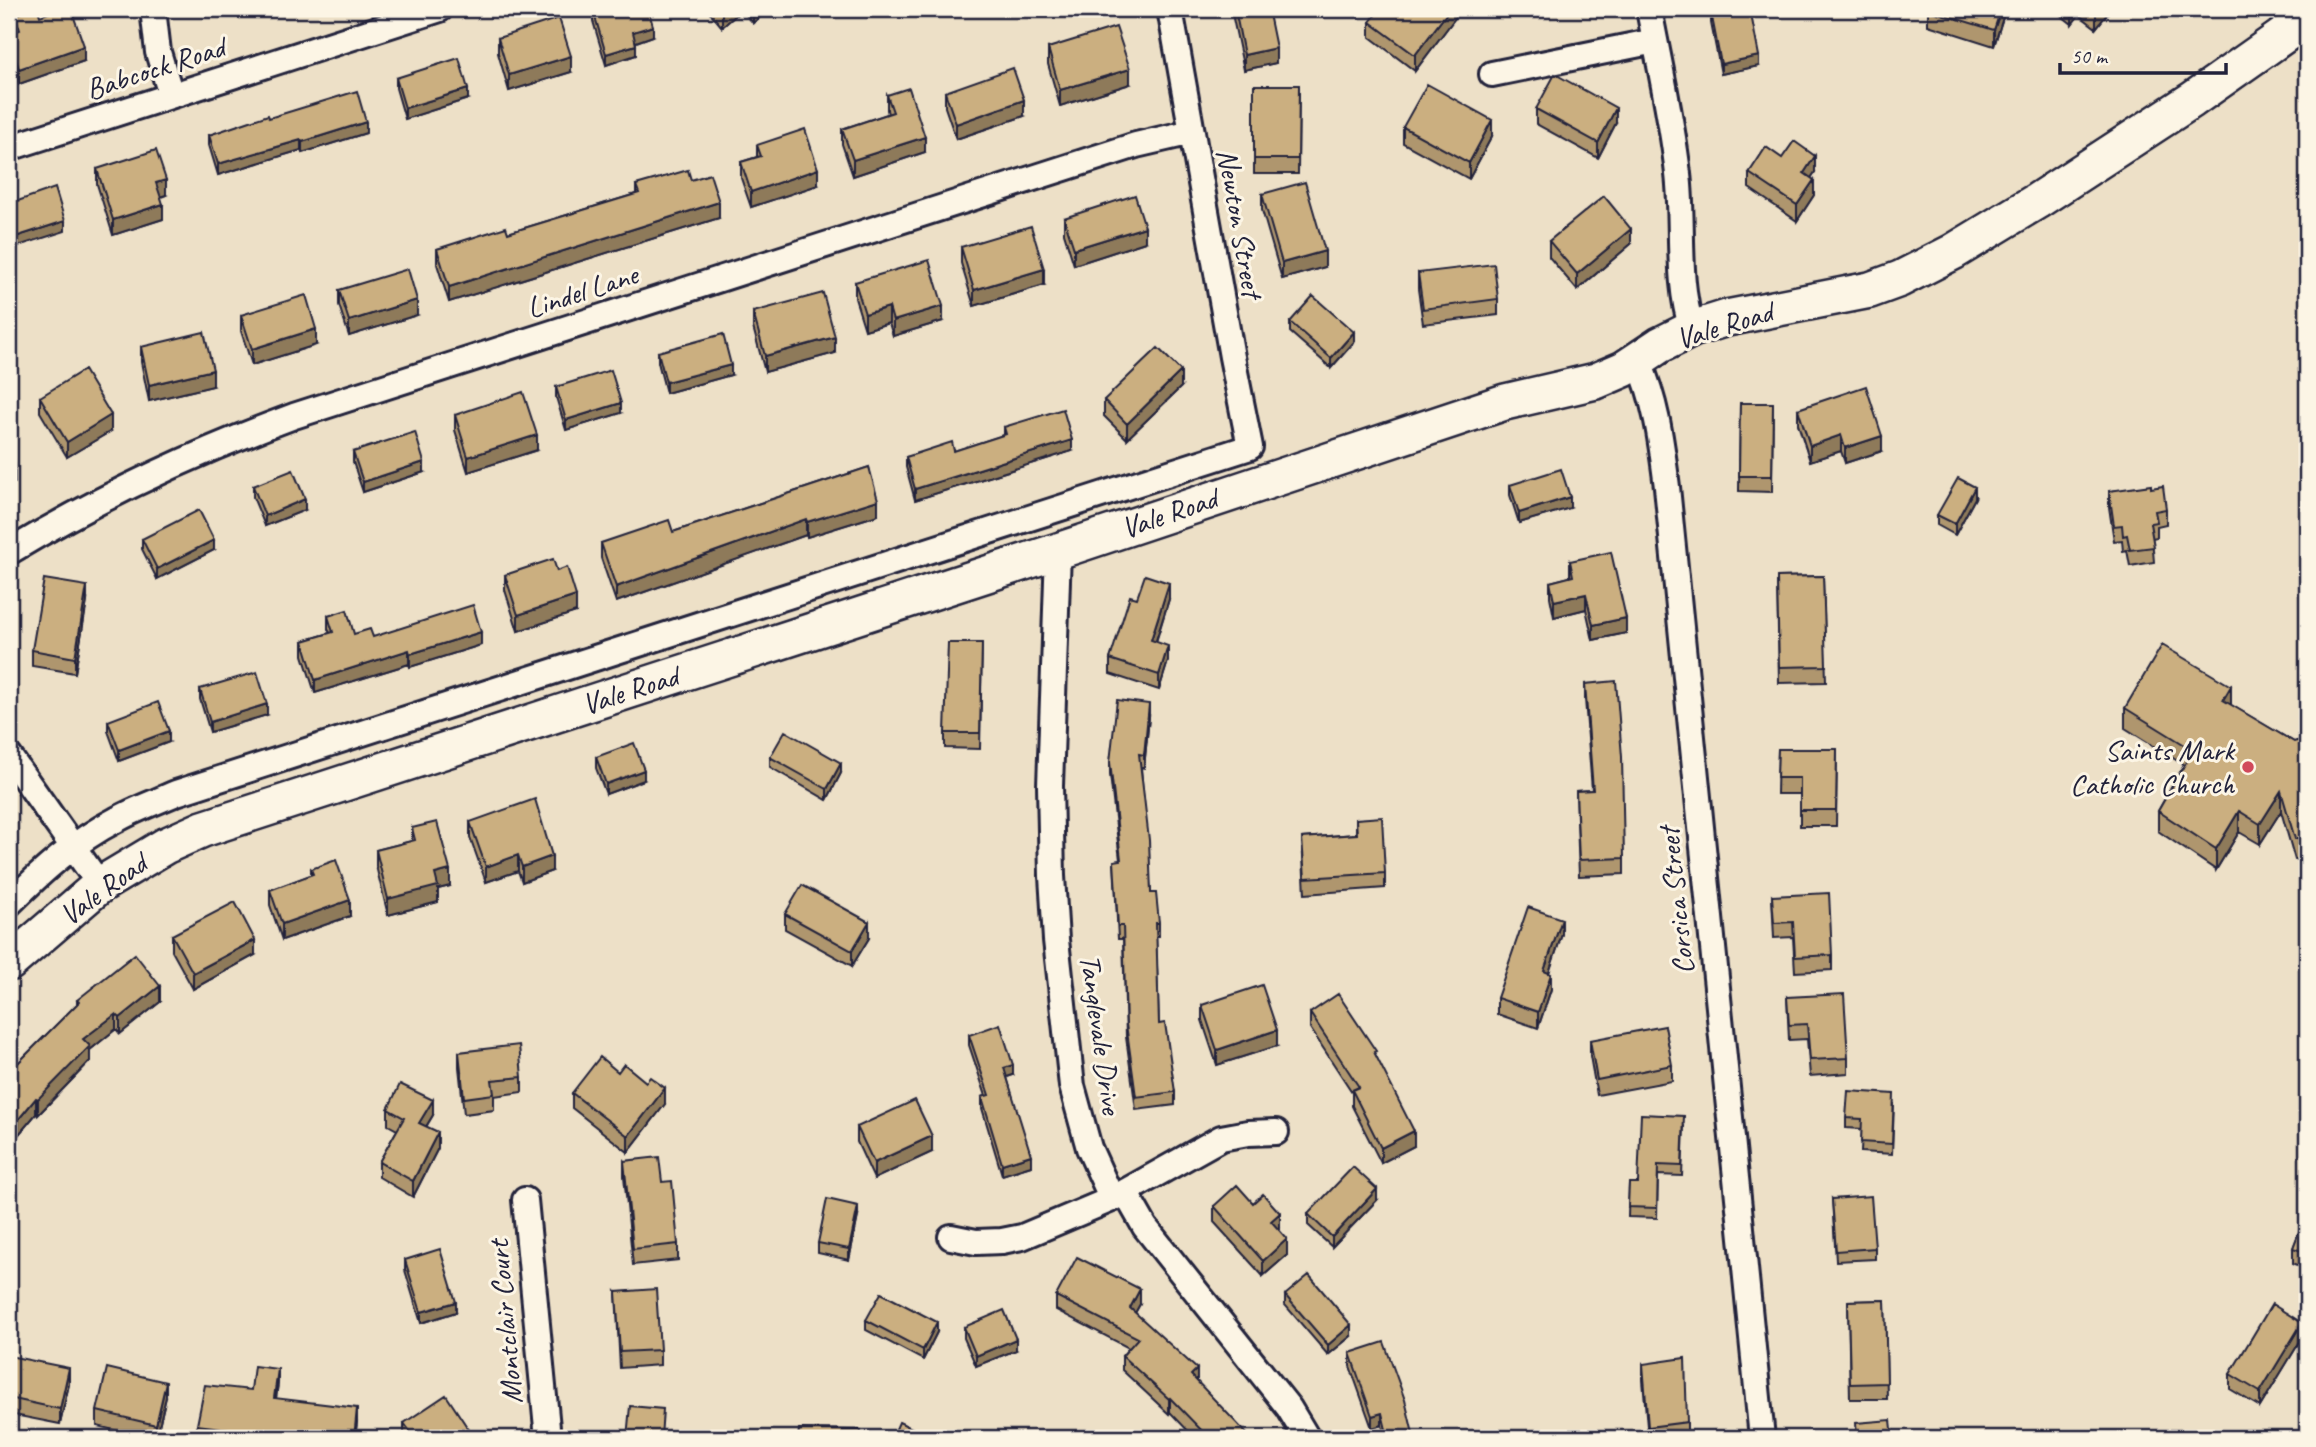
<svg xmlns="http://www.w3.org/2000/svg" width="2316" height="1447" font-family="Caveat,sans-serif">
  <rect width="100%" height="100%" fill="#ede0c7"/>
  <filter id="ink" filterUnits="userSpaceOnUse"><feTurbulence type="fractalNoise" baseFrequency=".0143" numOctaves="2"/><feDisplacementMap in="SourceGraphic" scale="14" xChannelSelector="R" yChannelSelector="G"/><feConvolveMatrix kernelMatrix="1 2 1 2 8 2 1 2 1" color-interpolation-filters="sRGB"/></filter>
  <g filter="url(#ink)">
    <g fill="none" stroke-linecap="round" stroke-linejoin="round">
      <g stroke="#22223b" stroke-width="30">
        <path id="street" d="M153,9l5,43 13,43
          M1649,9c10,54 23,110 29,165 6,51 -2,106 14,155
          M1492,74l163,-33
          M9,148l431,-139
          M1638,360c19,44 23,80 29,127l95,951
          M1058,551l-8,235 2,90 4,64 16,146 17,62 23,51
          M9,552c91,-55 185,-99 285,-136l842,-271 56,-13
          M9,756l91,129
          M9,904c32,-32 66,-63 107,-84 19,-11 40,-18 60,-27l1074,-346 -18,-90 -62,-348
          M1125,1192l20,35 144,181 18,30
          M525,1200l23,238
          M951,1237l25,5 26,-1 20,-4 90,-38 109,-61 27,-5 28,-1"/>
      </g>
      <g stroke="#22223b" stroke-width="40">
        <path id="secondary" d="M9,963l91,-78 65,-39 38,-17 855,-278 447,-149 91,-21 28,-12 36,-24 32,-16 35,-11 143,-28 30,-11 53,-27 84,-51 155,-101 115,-81"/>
      </g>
      <use href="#street" stroke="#fcf5e5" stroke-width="24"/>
      <use href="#secondary" stroke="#fcf5e5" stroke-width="35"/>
    </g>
    <path fill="#af966e" stroke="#22223b" stroke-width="2" d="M707,9h59v3l-13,11 -11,-13 -20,17z
      M1231,9h37l8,54 -32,7z
      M1458,9v5l-43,57 -45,-34v-15z
      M1928,9h76v5l-10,32 -66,-21z
      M2053,9h58l-15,19 -17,-13 -7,9z
      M593,10l60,26 -17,6v13l-30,10 -13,-44z
      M1711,12l48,54 -38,8 -10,-51z
      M15,15l25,1 44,45 -65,23 -10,-30v-20l6,-2z
      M498,38l73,34 -62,19 -11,-38z
      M1048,48l82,36 -70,22 -12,-42z
      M396,78l72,21 -63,20 -9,-31z
      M1254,85h45l-1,89h-44z
      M945,92l79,24 -68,23 -11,-32z
      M887,95l38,57 -72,24 -11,-32v-15l46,-15 -1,-4z
      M1536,109l80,14 -18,35 -62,-34z
      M269,118l97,15 -64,20 -1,-3 -83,25 -9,-30v-10z
      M1403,127l89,9 -23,43 -66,-36z
      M757,145l61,40 -67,22 -10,-29v-16l16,-5z
      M1782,158l33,14 -4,6 3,17 -17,26 -48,-33v-15z
      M97,169l69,26 -5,2 2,22 -50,16 -16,-51z
      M691,180l28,38 -270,84 -12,-38v-15l71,-16 128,-39v-9z
      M1262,194l63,73 -43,12 -20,-69z
      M1064,218l81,24 -71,23 -10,-32z
      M1549,241l82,3 -54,46 -28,-33z
      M961,247l83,38 -70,21 -13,-43z
      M1418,273l80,26v16l-75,9 -5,-35z
      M855,282l88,39 -50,15 -4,-13 -24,7 -10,-32z
      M339,290l78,25 -68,21 -10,-31z
      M753,312l82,41 -70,19 -12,-45z
      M241,315l75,30 -64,20 -11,-34z
      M1290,322l64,20 -23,26 -41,-36z
      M141,347l72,39 -64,15 -8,-39z
      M658,352l73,23 -65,18 -8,-31z
      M556,387l65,26 -55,17 -10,-33z
      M1181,387l-54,52 -23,-23v-16z
      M40,397l71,34 -44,26 -27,-45z
      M1740,403h33l-1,89 -33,-1z
      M1798,409l84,42 -37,12 -4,-12 -31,10 -12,-37z
      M455,415l82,35 -69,22 -13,-42z
      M1004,427l68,24 -157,49 -9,-33v-10l48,-6 50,-16z
      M9,439l6,29v15l-6,1z
      M353,452l71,20 -61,20 -10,-30z
      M869,467l9,48 -71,22 -1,-2 -190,67 -15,-44v-15l72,-11z
      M1510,485l60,23 -51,15 -9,-28z
      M253,486l52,24 -40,16 -12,-29z
      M2151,488l15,21v15l-9,2v11l-5,1 2,24 -24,4 -3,-16 -4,1 -1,-11 -8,1 -5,-34v-16z
      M1975,498l-20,37 -18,-10v-10z
      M142,539l72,11 -57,29 -15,-30z
      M1570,561l56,72 -33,7 -7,-31 -32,8 -4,-20v-15l20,-5z
      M557,571l19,41 -58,19 -13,-41v-15z
      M1823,576l3,106 -47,1 -2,-106z
      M1137,598l32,1 -13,43 12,19 -9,29 -49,-16v-15z
      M87,601l-12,72 -43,-7v-16z
      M328,616l26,18 19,3 108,8 -71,22 -1,-3 -94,29 -12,-38v-14l27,-8 -2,-4z
      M982,643l-2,106 -35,-1v-15z
      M1585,684l39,174v16l-45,2 -3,-85 16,-1 -7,-91z
      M200,689l67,26 -57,17 -10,-33z
      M2231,705l63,37 13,-4v123l-2,-2 -10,1 -14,-49 -21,33 -21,-12 -23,38 -58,-39v-20l26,-46 -59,-37v-20z
      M1149,717l-5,51 -3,-1 10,126 8,30v13h-3l3,88 16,68v13l-39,5 -10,-73 -3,-98h-5l-4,-78 6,-1 -10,-85v-13z
      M108,721l61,21 -50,19 -11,-30z
      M1778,749h59l-1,77h-36v-32h-23z
      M596,757l48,23 -38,14 -10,-26z
      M770,757l71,16 -14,27 -57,-33z
      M1356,819l29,54v15l-80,6 -3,-56 54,-4z
      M470,822l82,49 -30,11 -4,-11 -32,11 -16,-45z
      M412,828l38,58 -12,3v13l-50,13 -12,-49v-16l36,-9z
      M311,869l39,47 -68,24 -12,-35v-15l41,-15z
      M1772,896l60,59v15l-37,2 -2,-35 -19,1z
      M785,914l84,24 -17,28 -67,-37z
      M1562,934l-13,39 2,16 -13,39 -41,-14v-16z
      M172,935l83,20 -62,34 -21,-38z
      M1787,997l61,61v15l-38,3 -3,-37 -18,1z
      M77,1000l83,2 -40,32 -4,-5 -26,21v11l-52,54 -2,-1 -27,32v-74l68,-68z
      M1202,1005l75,41 -60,19 -15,-45z
      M1310,1013l66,43 38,90 -33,17 -29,-57v-14l-42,-64z
      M969,1035l44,40 -6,2 24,89 -29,9 -20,-67v-11l4,-1 -17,-51z
      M1590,1040l82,25v16l-75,14 -7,-39z
      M459,1052l63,25v15l-28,4v14l-30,4 -5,-47z
      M618,1072l47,32 -37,48 -56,-44v-15z
      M1894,1104l-2,50 -31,-2 1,-23 -16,-1v-10z
      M388,1109l45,6 -7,12 12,21 -25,49 -34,-20v-15l18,-32 -9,-5z
      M857,1127l75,25 -58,27 -17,-37z
      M1684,1127l-2,49 -24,-1 -1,43 -29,-1 1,-34h9z
      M624,1161l54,83v16l-45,5 -9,-89z
      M1832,1199l43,49v11l-39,2z
      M1377,1200l-45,47 -24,-22v-11z
      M1253,1203l27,25 -1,2 8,25 -24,21 -49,-54v-16z
      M2307,1211v58l-14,-6v-15z
      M858,1216l-9,44 -31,-7v-10z
      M405,1260l51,52 -35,11 -16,-53z
      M616,1292l44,58v15l-40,3z
      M1285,1295l66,41 -23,19 -43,-50z
      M1056,1296l84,8 -5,9 112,125h-52l-25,-26 -1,2 -47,-44v-14l7,-8 -73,-38z
      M1885,1300l2,99h-37l-2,-98z
      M866,1320l71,12 -14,28 -57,-30z
      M964,1327l52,23 -40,16 -12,-28z
      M2302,1338l-42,69 -30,-18v-15z
      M1350,1353l64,85h-29l-3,-13 -10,3 -22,-62z
      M9,1356l60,28 -9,40 -51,-10z
      M1643,1364l44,58v16h-39l-5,-58z
      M278,1383l-2,16 81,23 -2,16h-158v-13l54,-35z
      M166,1397l-10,41h-8l-51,-12v-15z
      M404,1423l65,15h-62l-3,-5z"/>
    <path fill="#8e7a5a" stroke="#22223b" stroke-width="2" d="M725,9h17v1l-20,17v-16z
      M753,9h13v3l-13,11z
      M1450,9h8v5l-43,57v-16z
      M2001,9h3v5l-10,32v-16z
      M2072,9h7v6l-7,9z
      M2099,9h12l-15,19v-15z
      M653,26v10l-20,7v-11z
      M636,45v10l-30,10v-11z
      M84,46v15l-65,23v-15z
      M1276,48v15l-32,7v-15z
      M571,56v16l-62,19v-16z
      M1759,56v10l-38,8v-10z
      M1130,69v15l-70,22v-16z
      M468,89v10l-63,20v-11z
      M1024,100v16l-68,23v-15z
      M1616,108v15l-18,35v-15z
      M1492,120v16l-23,43v-16z
      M366,122v11l-64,20v-11z
      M925,137v15l-72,24v-16z
      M301,140v10l-83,25v-11z
      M1815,156v16l-11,17v-16z
      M818,169v16l-67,22v-15z
      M166,180v15l-10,3v-15z
      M1814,180v15l-17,26v-16z
      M719,202v16l-270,84v-15z
      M163,204v15l-50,16v-15z
      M65,221v10l-56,18v-10z
      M1145,227v15l-71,23v-16z
      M1631,229v15l-54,46v-16z
      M1325,251v16l-43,12v-16z
      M1044,269v16l-70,21v-16z
      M417,300v15l-68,21v-15z
      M943,306v15l-50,15v-15z
      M889,307v16l-24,7v-16z
      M316,329v16l-64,20v-16z
      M1354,332v10l-23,26v-10z
      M835,337v16l-70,19v-16z
      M731,365v10l-65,18v-11z
      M213,370v16l-64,15v-16z
      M1181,371v16l-54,52v-15z
      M621,403v10l-55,17v-10z
      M111,415v16l-44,26v-15z
      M537,435v15l-69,22v-15z
      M1841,435v16l-31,10v-15z
      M1882,436v15l-37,12v-15z
      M1072,440v11l-157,49v-11z
      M424,462v10l-61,20v-10z
      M1975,487v11l-20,37v-11z
      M1570,497v11l-51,15v-10z
      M305,499v11l-40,16v-10z
      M878,500v15l-71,22v-15z
      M806,519v16l-190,67v-15z
      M214,540v10l-57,29v-10z
      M1169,583v16l-18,57v-16z
      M87,586v15l-12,72v-15z
      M1586,594v15l-32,8v-16z
      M576,596v16l-58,19v-16z
      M1626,618v15l-33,7v-15z
      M481,632v13l-71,22v-13z
      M1168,646v15l-9,29v-15z
      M409,650v14l-94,29v-13z
      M2231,686v21l-8,-7z
      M267,704v11l-57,17v-10z
      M1149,704v13l-5,51v-13z
      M169,731v11l-50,19v-11z
      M841,763v10l-14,27v-11z
      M644,770v10l-38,14v-10z
      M2281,791v20l-21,33v-20z
      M2239,811v21l-23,38v-21z
      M518,855v16l-32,11v-15z
      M552,856v15l-30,11v-15z
      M450,870v16l-12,3v13l-50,13v-16l47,-25z
      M350,900v16l-68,24v-16z
      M1562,919v15l-18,53v-16z
      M869,922v16l-17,28v-15z
      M255,940v15l-62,34v-16z
      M1551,974v15l-13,39v-16z
      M160,986v16l-40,32v-16z
      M116,1014v15l-26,21v11l-52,54v-16l45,-60z
      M1277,1030v16l-60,19v-15z
      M1013,1065v10l-9,3v-10z
      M665,1088v16l-37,48v-16z
      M36,1098v16l-27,32v-15z
      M433,1100v15l-14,23v-15z
      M1414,1131v15l-33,17v-15z
      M438,1132v16l-25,49v-16z
      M932,1136v16l-58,27v-16z
      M1031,1155v11l-29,9v-11z
      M1377,1189v11l-45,47v-10z
      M858,1206v10l-9,44v-11z
      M1280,1213v15l-9,9v-16z
      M1287,1239v16l-24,21v-15z
      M1140,1289v15l-10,18v-14z
      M456,1302v10l-35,11v-11z
      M937,1322v10l-14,28v-10z
      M2302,1323v15l-42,69v-15z
      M1351,1325v11l-23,19v-10z
      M1016,1339v11l-40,16v-10z
      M69,1368v16l-9,40v-15z
      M278,1369v14l-4,29v-14z
      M1197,1369v14l-6,-8z
      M166,1382v15l-10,41v-13z
      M1170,1398v14l-1,2v-15z
      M357,1408v14l-2,16h-1z
      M1382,1413v12l-10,3v-12z
      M469,1430v8h-12z"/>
    <path fill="#cbaf80" stroke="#22223b" stroke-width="2" d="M31,9h7l2,7 19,-7h12l13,37 -65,23 -10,-31v-4l11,-4 -5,-15z
      M598,9h50l5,17 -20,6 3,13 -30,9 -13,-44z
      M1235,9h33l8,39 -32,7z
      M1380,9h70l-35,46 -45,-33z
      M1728,9h22l9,47 -38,8 -10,-52z
      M1928,9h73l-7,21 -66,-20z
      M559,18l12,38 -62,19 -11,-37z
      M1116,27l14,42 -70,21 -12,-42z
      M459,58l9,31 -63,19 -9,-30z
      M1013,68l11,32 -68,24 -11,-32z
      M1555,74l61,34 -18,35 -62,-34z
      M1427,84l65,36 -23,43 -66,-36z
      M1254,85h45l-1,74h-44z
      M909,88l16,49 -72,23 -11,-31 51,-17 -6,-17z
      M357,91l9,31 -64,20 -1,-2 -83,24 -9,-29 59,-20 1,3z
      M805,129l13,40 -67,23 -10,-30 20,-6 -4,-11z
      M1794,141l21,15 -11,17 10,7 -17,25 -48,-32 17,-26 16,11z
      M156,150l10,30 -10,3 7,21 -50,16 -16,-51z
      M688,170l3,10 19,-6 9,28 -270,85 -12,-38 69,-22 2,6 131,-40 -3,-8z
      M1305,182l20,69 -43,12 -20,-69z
      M55,188l10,33 -56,18v-35z
      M1135,195l10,32 -71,22 -10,-31z
      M1604,196l27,33 -54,45 -28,-33z
      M1031,226l13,43 -70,21 -13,-43z
      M929,260l14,46 -50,15 -4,-14 -24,7 -10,-32z
      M1494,264l4,35 -75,10 -5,-36z
      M408,269l9,31 -68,21 -10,-31z
      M823,293l12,44 -70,19 -12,-44z
      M306,295l10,34 -64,20 -11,-34z
      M1313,296l41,36 -23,26 -41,-36z
      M204,332l9,38 -64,15 -8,-38z
      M723,334l8,31 -65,17 -8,-30z
      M1158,348l23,23 -54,53 -23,-24z
      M84,370l27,45 -44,27 -27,-45z
      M611,370l10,33 -55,17 -10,-33z
      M1866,386l16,50 -37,12 -4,-13 -31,11 -12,-37z
      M523,392l14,43 -69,22 -13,-42z
      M1740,403h33l-1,73h-33z
      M1063,409l9,31 -157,49 -9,-32 46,-15 2,9 52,-17 -2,-7z
      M415,432l9,30 -61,20 -10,-30z
      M9,439h3l3,29h-6z
      M869,467l9,33 -71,22 -1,-3 -190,68 -15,-44 68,-23 4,12z
      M1561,469l9,28 -51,16 -9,-28z
      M293,470l12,29 -40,17 -12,-30z
      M1958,478l17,9 -20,37 -18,-9z
      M2151,485v3l12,-2 3,23 -11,2 2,11 -7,1 4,24 -24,3 -3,-15 -4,1 -1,-11 -8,1 -5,-35z
      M199,510l15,30 -57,29 -15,-30z
      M1611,552l15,66 -33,7 -7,-31 -32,7 -4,-19 23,-6 -3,-15z
      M553,559l4,12 10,-4 9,29 -58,19 -13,-40z
      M1145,575l24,8 -18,57 17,6 -9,29 -49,-16 20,-63 7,2z
      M1823,576l3,90 -47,1 -2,-90z
      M44,579l43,7 -12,72 -43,-8z
      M473,605l8,27 -71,22 -1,-4 -94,30 -12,-39 30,-9 -5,-16 19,-6 7,24 16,-5 3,8z
      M948,643h34l-2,90h-35z
      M2162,645l69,41 -8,14 71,42 13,-4v102l-2,-1h-10l-14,-48 -21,33 -21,-13 -23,38 -58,-38 35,-61 -68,-42z
      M257,672l10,32 -57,18 -10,-33z
      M1616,681l6,76 2,101 -45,2 -3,-69 17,-1 -8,-106z
      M1117,700l32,4 -5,51 -5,-1 10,86 2,53h5l3,30h-3l3,101 6,-1 10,69 -39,5 -10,-73 -3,-98h-5l-4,-65 7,-1 -11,-98z
      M158,702l11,29 -50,19 -11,-29z
      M785,731l56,32 -14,26 -57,-32z
      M634,743l10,27 -38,14 -10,-27z
      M1778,749h59l-1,61h-36v-32h-23z
      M535,799l17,57 -30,11 -4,-12 -32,12 -16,-45z
      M1382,817l3,56 -80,5 -3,-40 55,-4 -1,-15z
      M437,822l13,48 -15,4 3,12 -50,13 -12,-49 39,-10 -3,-12z
      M336,860l14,40 -68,24 -12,-34 43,-16 -2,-5z
      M802,885l67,37 -17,29 -67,-37z
      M1829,893l3,62 -37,2 -2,-35 -19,1 -2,-27z
      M235,902l20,38 -62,33 -21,-38z
      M1528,907l34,12 -18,52 7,3 -13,38 -41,-14z
      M135,954l25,32 -40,32 -4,-4 -33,25 7,7 -52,53 -2,-1 -27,33v-59l70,-70 -2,-2z
      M1262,985l15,45 -60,20 -15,-45z
      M1338,994l38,57 -2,1 40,79 -33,17 -29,-58 7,-3 -49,-74z
      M1844,994l4,64 -38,2 -3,-36 -18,1 -2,-28z
      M1000,1024l13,41 -9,3 27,87 -29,9 -20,-67 7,-2 -20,-60z
      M1665,1026l7,39 -75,15 -7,-40z
      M519,1045l3,32 -30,3 2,14 -30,4 -5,-46z
      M600,1057l18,15 6,-8 22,18 4,-5 15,11 -37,48 -56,-43z
      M400,1084l33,16 -14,23 19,9 -25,49 -34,-19 25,-44 -16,-9z
      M1848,1091l46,3 -2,50 -31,-2 1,-23 -16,-1z
      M915,1100l17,36 -58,27 -17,-36z
      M1641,1114l43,2 -2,50 -24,-1 -1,43 -29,-1 1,-24h9z
      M659,1157l3,25 10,-1 6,63 -45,5 -9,-88z
      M1353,1167l24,22 -45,48 -24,-23z
      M1237,1185l16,18 10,-9 17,19 -9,8 16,18 -24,22 -49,-55z
      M1871,1196l4,52 -39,3 -4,-52z
      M827,1199l31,7 -9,43 -31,-6z
      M2307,1211v42l-14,-5z
      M440,1249l16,53 -35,10 -16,-52z
      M1077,1257l63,32 -10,19 67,61 -6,6 56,59 -4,4h-34l-39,-40 -1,1 -47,-43 16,-18 -82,-42z
      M1309,1275l42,50 -23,20 -43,-50z
      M656,1289l4,61 -40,2 -4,-60z
      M881,1293l56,29 -14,28 -57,-30z
      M1885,1300l2,83 -37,1 -2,-83z
      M2272,1304l30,19 -42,69 -30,-18z
      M1004,1310l12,29 -40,17 -12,-29z
      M1384,1342l21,58 9,38h-26l-6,-25 -10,3 -22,-63z
      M9,1356l60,12 -9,41 -51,-11z
      M1685,1358l2,64 -39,5 -5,-63z
      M254,1366l24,3 -4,29 83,10 -3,30h-52l-105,-13 8,-40 46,5z
      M107,1368l59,14 -10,43 -59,-14z
      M446,1395l23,35 -12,8h-42l-11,-15z
      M630,1406l33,3 -2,29h-34z
      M1891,1420l2,18h-36l-1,-15z
      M899,1422l33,16h-40z
      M799,1429l62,1 -1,8h-62z"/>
  </g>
  <circle fill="#d1495b" stroke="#fcf5e5" stroke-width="2.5" cx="2248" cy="767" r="7"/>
  <g text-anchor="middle" stroke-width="6" stroke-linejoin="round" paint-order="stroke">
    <g font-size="30" fill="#22223b" stroke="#fcf5e5">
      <text transform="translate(155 68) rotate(-18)" y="10">Babcock Road</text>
      <text transform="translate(1240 223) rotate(80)" y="10">Newton Street</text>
      <text transform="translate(582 291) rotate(-18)" y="10">Lindel Lane</text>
      <text transform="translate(1724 325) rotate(-17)" y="10">Vale Road</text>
      <text transform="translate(1169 513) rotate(-19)" y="10">Vale Road</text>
      <text transform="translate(630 690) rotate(-18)" y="10">Vale Road</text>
      <text transform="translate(103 889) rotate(-36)" y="10">Vale Road</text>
      <text transform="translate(1676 901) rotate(-96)" y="10">Corsica Street</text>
      <text transform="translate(1101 1034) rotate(82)" y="10">Tanglevale Drive</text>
      <text transform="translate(505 1322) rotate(-95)" y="10">Montclair Court</text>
    </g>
    <g font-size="30" fill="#22223b" stroke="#fcf5e5" text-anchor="end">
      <text x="2234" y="760">Saints Mark<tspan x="2234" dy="34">Catholic Church</tspan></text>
    </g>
  </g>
  <rect width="2316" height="1447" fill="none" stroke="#fcf5e5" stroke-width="35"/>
  <rect x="18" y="18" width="2281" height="1412" fill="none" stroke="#22223b" stroke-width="2.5" filter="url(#ink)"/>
  <path d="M2060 63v10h166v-10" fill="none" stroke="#22223b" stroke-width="3.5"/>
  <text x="2071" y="63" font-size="21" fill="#22223b" stroke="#fcf5e5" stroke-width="5" paint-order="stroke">50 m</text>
</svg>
